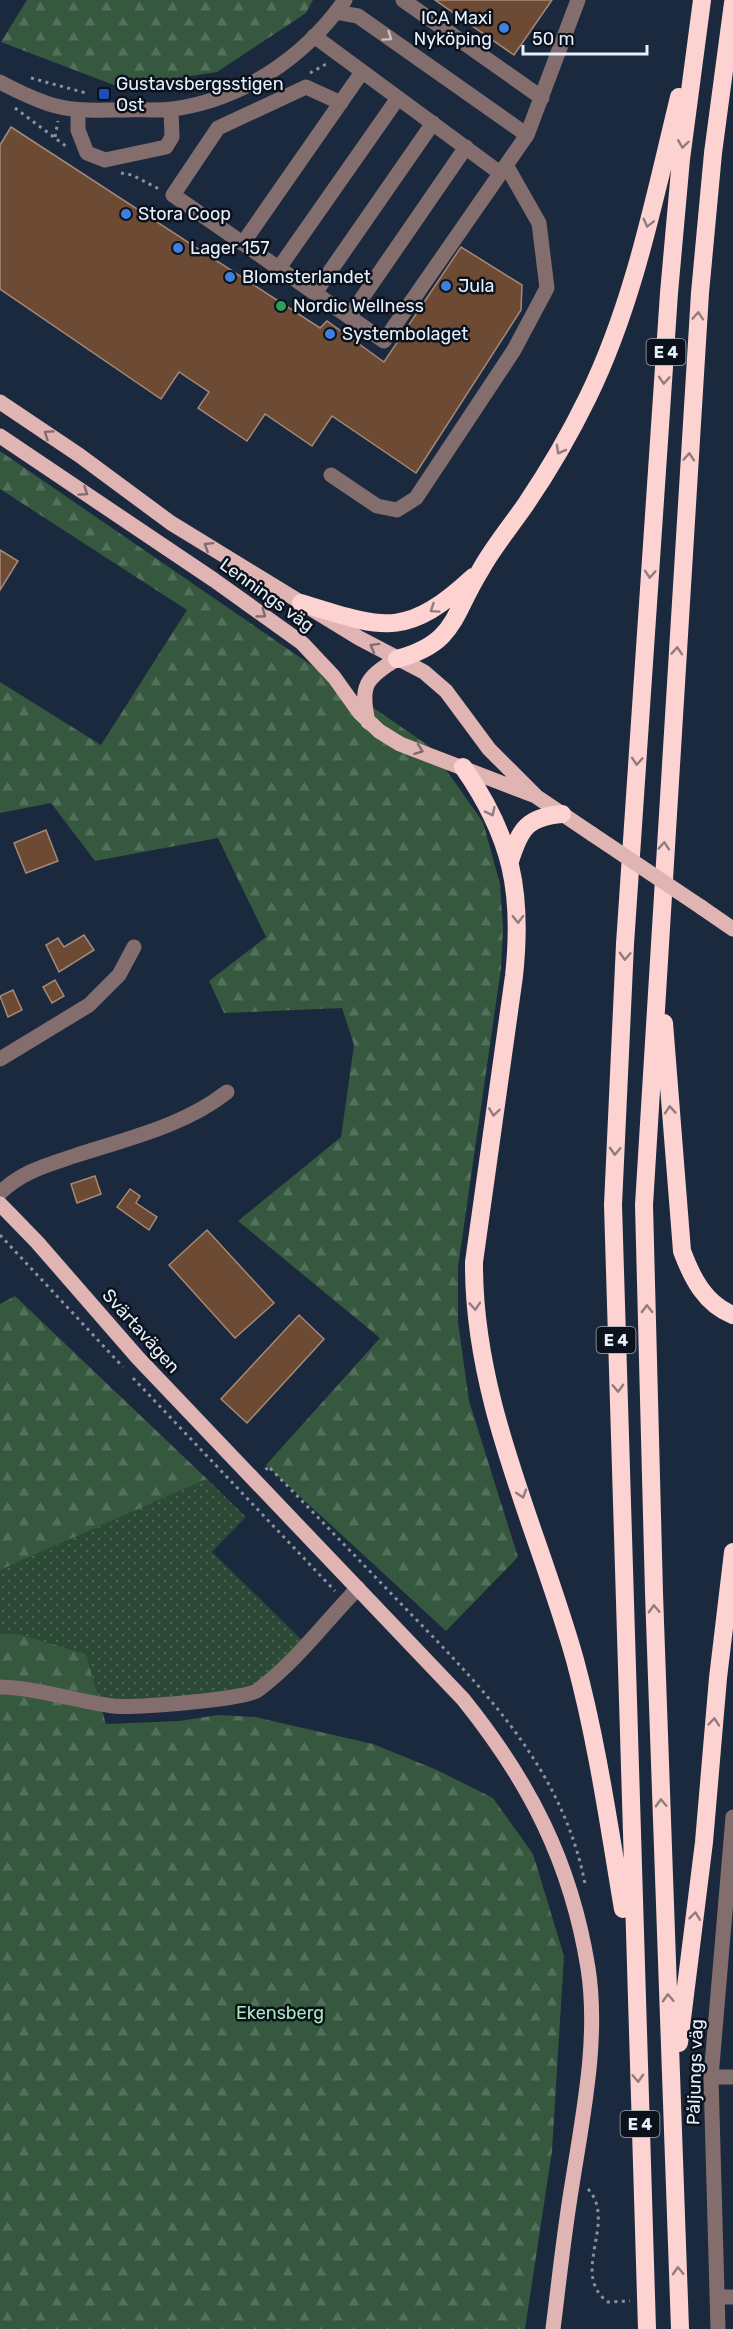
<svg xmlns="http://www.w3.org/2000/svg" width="733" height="2329" font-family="Rubik,sans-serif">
  <defs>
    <pattern id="green-dots" width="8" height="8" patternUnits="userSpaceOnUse" patternTransform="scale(1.5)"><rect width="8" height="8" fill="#2c4935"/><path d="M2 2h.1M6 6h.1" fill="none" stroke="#4b6453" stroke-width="1.8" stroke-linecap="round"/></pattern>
    <pattern id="forest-firs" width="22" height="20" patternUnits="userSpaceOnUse" patternTransform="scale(1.5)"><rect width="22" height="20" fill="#35583f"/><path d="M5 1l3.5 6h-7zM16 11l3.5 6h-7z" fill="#52705c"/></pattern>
  </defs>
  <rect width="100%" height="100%" fill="#1b293e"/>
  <path fill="url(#green-dots)" d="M207,1479l39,38 -34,35 93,91 -49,49 -156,12 -14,-50 -67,-20h-19v-64z"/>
  <path fill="url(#forest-firs)" d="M27,0h286l-7,13 -89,59 -98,15 -118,-45z
    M0,451l429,295 54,76 17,62 3,44 -2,40 -43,299v55l11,79 49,156 -72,74 -180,-166 114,-127 -142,-117 103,-84 13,-92 -12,-37 -118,5 -15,-32 57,-44 -48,-99 -123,23 -44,-58 -51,10v-131l101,63 86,-135 -187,-121z
    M15,1296l192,183 -207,91v-266z
    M0,1634h19l67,20 20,70 73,-3 39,-6 37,2 118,27 64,26 56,28 40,56 31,102 -12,195 -27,178h-525z"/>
  <path fill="#6c4a33" stroke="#a68977" stroke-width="1.5" d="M435,0h117l-38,55z
    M11,127l309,201 7,-7 57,41 77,-115 61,38 -1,25 -105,163 -84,-57 -20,30 -47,-32 -18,27 -49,-33 11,-16 -30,-20 -18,27 -161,-110v-144z
    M0,550l18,11 -18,29z
    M46,830l12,31 -32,12 -12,-30z
    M84,935l10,15 -35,22 -13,-27 12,-7 6,9z
    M55,980l9,16 -12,7 -9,-16z
    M13,990l9,20 -14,7 -8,-21z
    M95,1176l6,18 -24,9 -6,-19z
    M130,1189l10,7 -4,7 21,14 -8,13 -32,-23z
    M207,1230l67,73 -39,35 -66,-73z
    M299,1315l25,24 -77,84 -26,-24z"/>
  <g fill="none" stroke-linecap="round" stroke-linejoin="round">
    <path stroke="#8792a4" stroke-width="3" stroke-dasharray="3 4.5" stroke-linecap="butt" d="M310,73l18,-10
      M31,78l55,15
      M15,108l52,39
      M55,137l3,-16
      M121,173l11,2 27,14
      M0,1235l123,132
      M133,1378l202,213
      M266,1470l2,-4c46,47 91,94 136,141 79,81 159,162 181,277
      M588,2189c30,33 -19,85 20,113l22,-1"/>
    <path stroke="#836e6d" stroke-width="15" d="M403,0l139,98
      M336,12l22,4 169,119
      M314,36l186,137
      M0,82c15,8 30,15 46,21 25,9 50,7 76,7 17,-1 34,1 51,-1 70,-10 131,-51 172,-109
      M341,103l-35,-16 -88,41 -45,67 211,146 143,-206 51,-135
      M78,110v20l9,23 18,7 61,-13 6,-10 -1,-28
      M243,243l119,-171
      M279,268l119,-170
      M315,293l118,-170
      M349,317l117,-170
      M331,475l46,31 20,4 19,-12 98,-148 33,-62 -8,-65 -33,-58
      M0,1059l89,-54 30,-30 15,-28
      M0,1193c21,-21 47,-28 74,-37 52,-17 110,-30 153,-64
      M0,1687c39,1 74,14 113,19 19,2 133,-6 145,-16 38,-28 67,-68 100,-102
      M711,2077h22
      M717,2297h16
      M718,2329l-7,-252 22,-260"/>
    <path stroke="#dfb4b2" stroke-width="15" d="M0,402l79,53 92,68 188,115 65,34 22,19 43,58 48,48 55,37
      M0,436l214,144 88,63 32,34 25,35 20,19 21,13 133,51
      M368,722c-8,-36 -3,-44 29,-63
      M701,907l32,22
      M0,1204l37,38 101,116 325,341c66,82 108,163 125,269 11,71 -5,146 -16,217 -8,48 -13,96 -19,144"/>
    <path stroke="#fcd3d1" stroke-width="18" d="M301,603c82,25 104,37 172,-26
      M397,659c59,-16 55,-43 83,-88 13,-24 31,-45 46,-67 23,-34 44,-70 62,-107 46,-95 66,-197 91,-300
      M463,767c49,70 60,125 51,209l-40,286c-1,139 64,266 101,398 22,81 34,166 48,249
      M510,861c10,-32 17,-44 52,-47
      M664,1023l18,228c10,27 23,53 51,64
      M679,2043l25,-201 14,-164 15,-126
      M647,2329l-34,-1124 12,-261 44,-651 12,-134 21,-159
      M680,2329l-26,-736 -10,-388 56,-912 13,-140 20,-150"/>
    <path stroke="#dfb4b2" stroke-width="15" d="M592,834l109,73"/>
  </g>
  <defs><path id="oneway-chevron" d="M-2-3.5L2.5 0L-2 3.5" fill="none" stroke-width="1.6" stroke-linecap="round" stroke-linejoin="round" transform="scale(1.5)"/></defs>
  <use stroke="#c3c2cb" href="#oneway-chevron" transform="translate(388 37) rotate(35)"/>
  <g stroke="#907c7f">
    <use href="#oneway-chevron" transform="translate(683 144) rotate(98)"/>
    <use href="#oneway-chevron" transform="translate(648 223) rotate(104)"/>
    <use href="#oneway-chevron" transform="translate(698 316) rotate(-86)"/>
    <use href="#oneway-chevron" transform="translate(664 380) rotate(94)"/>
    <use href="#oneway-chevron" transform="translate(560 450) rotate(119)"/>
    <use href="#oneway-chevron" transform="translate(689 457) rotate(-86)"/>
    <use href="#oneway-chevron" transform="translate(650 574) rotate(94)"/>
    <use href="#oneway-chevron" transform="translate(434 609) rotate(146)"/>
    <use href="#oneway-chevron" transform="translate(677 651) rotate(-86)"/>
    <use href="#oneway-chevron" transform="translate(637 761) rotate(94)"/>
    <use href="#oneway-chevron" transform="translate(491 812) rotate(65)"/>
    <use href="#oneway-chevron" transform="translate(664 846) rotate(-86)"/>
    <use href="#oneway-chevron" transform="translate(518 919) rotate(89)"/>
    <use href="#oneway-chevron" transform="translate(625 956) rotate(93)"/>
    <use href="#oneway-chevron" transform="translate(670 1110) rotate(-94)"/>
    <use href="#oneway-chevron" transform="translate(494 1112) rotate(98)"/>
    <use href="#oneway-chevron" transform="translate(615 1151) rotate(93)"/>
    <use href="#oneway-chevron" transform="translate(475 1306) rotate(86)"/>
    <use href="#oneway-chevron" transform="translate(647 1309) rotate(-91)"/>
    <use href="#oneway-chevron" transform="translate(618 1388) rotate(88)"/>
    <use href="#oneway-chevron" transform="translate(522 1494) rotate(72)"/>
    <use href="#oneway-chevron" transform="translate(654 1609) rotate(-92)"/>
    <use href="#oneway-chevron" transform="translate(714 1722) rotate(-85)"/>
    <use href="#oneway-chevron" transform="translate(661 1803) rotate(-92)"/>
    <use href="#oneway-chevron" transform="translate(695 1916) rotate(-83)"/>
    <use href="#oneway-chevron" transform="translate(668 1998) rotate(-92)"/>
    <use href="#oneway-chevron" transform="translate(638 2078) rotate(88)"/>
    <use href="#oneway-chevron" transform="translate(678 2271) rotate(-92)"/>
  </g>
  <g stroke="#806b6e">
    <use href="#oneway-chevron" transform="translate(48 434) rotate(-146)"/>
    <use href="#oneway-chevron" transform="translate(84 492) rotate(34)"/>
    <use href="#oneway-chevron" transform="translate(208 546) rotate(-148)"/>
    <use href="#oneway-chevron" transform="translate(262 614) rotate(36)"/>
    <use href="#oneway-chevron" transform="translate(374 647) rotate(-151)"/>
    <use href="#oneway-chevron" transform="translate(419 750) rotate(20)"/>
  </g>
  <g fill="#3f7fe0" stroke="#0b121b" stroke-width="2">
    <circle cx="504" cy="28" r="6"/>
    <circle cx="126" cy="214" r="6"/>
    <circle cx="178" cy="248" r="6"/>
    <circle cx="230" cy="277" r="6"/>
    <circle cx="446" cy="286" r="6"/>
    <circle cx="330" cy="334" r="6"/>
  </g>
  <rect fill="#1a4fb4" stroke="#0b121b" stroke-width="2" x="98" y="88" width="12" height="12" rx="3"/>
  <circle fill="#2e9e5b" stroke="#0b121b" stroke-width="2" cx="281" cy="306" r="6"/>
  <g text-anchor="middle" stroke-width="5" stroke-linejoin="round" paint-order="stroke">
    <g fill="#0b121b" stroke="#a4adba" stroke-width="1.5">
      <rect x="646.5" y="339" width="39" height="26" rx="4.5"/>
      <rect x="596.5" y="1327" width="39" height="26" rx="4.5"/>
      <rect x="620.5" y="2111" width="39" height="26" rx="4.5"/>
    </g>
    <g font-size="16" font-weight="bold" fill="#e6f0fe">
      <text x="666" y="358">E 4</text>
      <text x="616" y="1346">E 4</text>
      <text x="640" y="2130">E 4</text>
    </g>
    <g font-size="18" fill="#e6f0fe" stroke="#0b121b" text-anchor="start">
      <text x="492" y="24" text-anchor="end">ICA Maxi<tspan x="492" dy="21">Nyköping</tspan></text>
      <text x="116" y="90">Gustavsbergsstigen<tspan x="116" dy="21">Ost</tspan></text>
      <text x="138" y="220">Stora Coop</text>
      <text x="190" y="254">Lager 157</text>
      <text x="242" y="283">Blomsterlandet</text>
      <text x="458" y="292">Jula</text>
      <text x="293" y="312">Nordic Wellness</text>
      <text x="342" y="340">Systembolaget</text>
    </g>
    <g font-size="18" fill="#e6f0fe" stroke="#0b121b">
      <text transform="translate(267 595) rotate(36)" y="6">Lennings väg</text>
      <text transform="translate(141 1331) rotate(48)" y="6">Svärtavägen</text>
      <text transform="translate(695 2072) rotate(-88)" y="6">Påljungs väg</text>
    </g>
    <g font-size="18" fill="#aae9bb" stroke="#0b121b">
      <text x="280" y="2019">Ekensberg</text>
    </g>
  </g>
  <path d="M523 45v9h124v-9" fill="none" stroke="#e6f0fe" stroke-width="3"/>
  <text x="532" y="45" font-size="18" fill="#e6f0fe" stroke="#0b121b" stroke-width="4.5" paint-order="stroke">50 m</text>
</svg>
